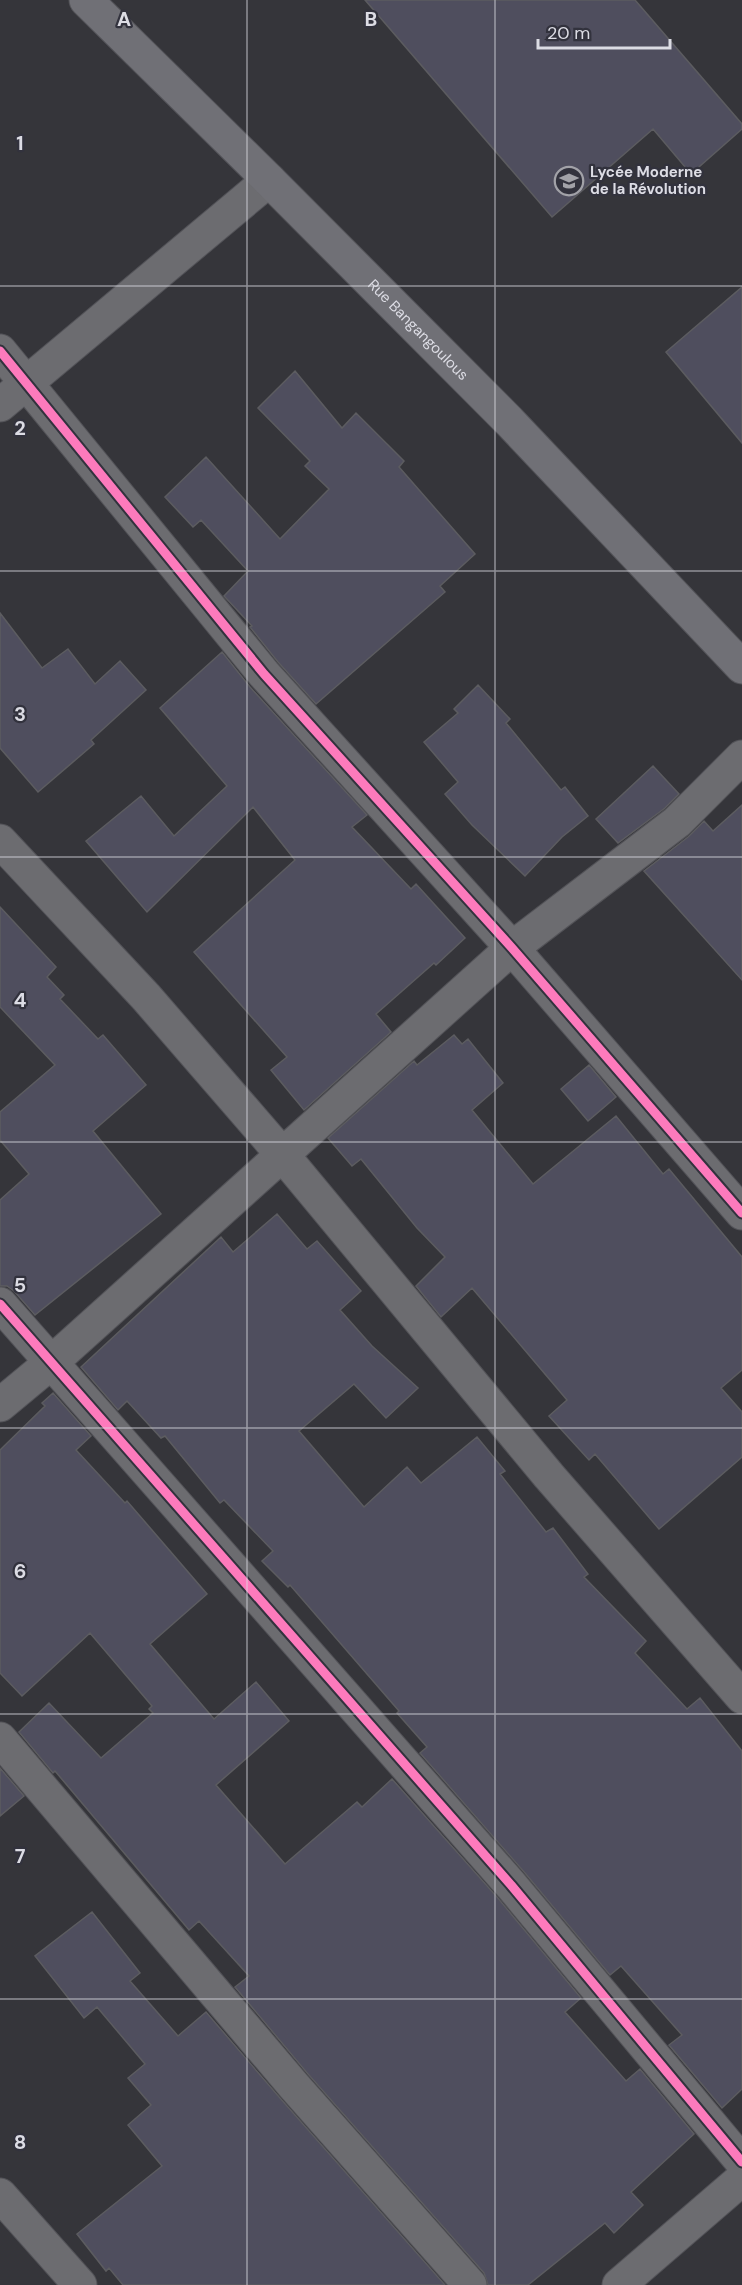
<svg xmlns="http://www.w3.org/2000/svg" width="742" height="2285" font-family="'DM Sans',sans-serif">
  <rect width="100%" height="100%" fill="#35353a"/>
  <path fill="#4f4e5e" stroke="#5c5c60" stroke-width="1.5" d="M365,0h270l107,124v5l-51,45 -38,-45 -101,88z
    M742,287v156l-76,-91z
    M295,371l47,57 14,-15 48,48 -5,6 76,87 -35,32 5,6 -129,112 -38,-42 -28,-35 2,-1 -28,-30 24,-25 -47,-51 -8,7 -28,-30 41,-40 74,82 49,-50 -24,-23 5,-5 -52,-53z
    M0,613l42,55 26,-19 27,35 25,-23 26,29 -55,50 3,4 -56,48 -38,-44z
    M222,652l28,35 117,128 -15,12 59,62 5,-5 49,54 -29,27 -2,-2 -58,51 15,18 -87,78 -33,-40 16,-13 -93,-105 101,-92 -42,-53 -106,105 -61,-71 55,-45 33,40 53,-50 -67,-78z
    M478,685l32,34 -4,4 55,67 4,-3 23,29 -26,21 -37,39 -53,-51 -27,-31 13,-12 -34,-40 34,-29 -4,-4z
    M653,766l26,28 -14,14 -47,35 -22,-24z
    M742,805v175l-98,-109 44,-34 16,-16 9,10z
    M0,907l56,60 -9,10 17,18 -4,4 38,40 5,-4 43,50 -53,46 68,83 -126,101 -21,-24 -7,-5h-7v-86l29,-26 -29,-34v-28l55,-47 -55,-58z
    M454,1035l8,9 6,-5 35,44 -31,27 61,74 83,-68 47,58 6,-5 73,88v113l-21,18 21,24v45l-83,72 -64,-75 -6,6 -40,-44 18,-16 -95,-112 -31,29 -25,-31 29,-29 -28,-29 -56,-69 -9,7 -24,-28 86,-77 3,4z
    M589,1065l27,32 -28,24 -27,-32z
    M277,1214l30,35 10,-8 44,50 -21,19 32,36 46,42 -32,30 -32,-34 -55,47 65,76 43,-40 14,16 56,-46 28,34 -5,3 46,58 7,-4 35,46 -4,3 62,64 -11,12 52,56 13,-11 42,53v338l-20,19 -53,-63 13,-10 -61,-69 -11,9 -85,-102 -105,-120 7,-6 -30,-34 2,-2 -109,-126 -2,2 -26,-26 11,-10 -49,-51 -4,3 -55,-67 -4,2 -34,-37 -9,9 -37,-43 140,-130 12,15z
    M53,1393l38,43 -15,14 49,53 2,-2 80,93 -57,50 64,75 42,-37 33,39 -73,64 69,79 72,-62 5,5 30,-28 105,118 84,101 -16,14 61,69 14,-12 54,65 -63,58 12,13 -29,28 -9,-10 -77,62h-40l-4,-12 -176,-199 -73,-87 14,-11 -50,-55 -10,9 -134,-159 -2,2 -34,-41 30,-29 52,55 52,-45 -4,-4 3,-3 -62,-73 -68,63 -22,-23v-223l45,-44 -3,-3z
    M0,1768l24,28 -24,20z
    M92,1912l48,61 -10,8 48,55 28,-24 74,86 165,187h-322l-14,-17 -3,3 -29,-37 85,-68 -34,-41 23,-20 -23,-27 17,-14 -48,-57 -13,11 -49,-62z"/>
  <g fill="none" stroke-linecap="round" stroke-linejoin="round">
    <g stroke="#535358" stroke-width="35">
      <path id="street" d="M0,351l264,323 248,274 230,265
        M0,405l269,-225
        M0,841l146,156 135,156 268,323 193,221
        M0,1304l511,581 231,277
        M0,1405l53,-44 459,-413 165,-126 65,-65
        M0,1739l294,347 176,199
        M0,2195l80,90
        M619,2285l123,-106"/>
    </g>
    <g stroke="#535358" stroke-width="35">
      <g id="secondary">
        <path id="s1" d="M86,0l183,180 240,241 233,246"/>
      </g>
    </g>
    <use href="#street" stroke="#6c6c70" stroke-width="33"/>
    <use href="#secondary" stroke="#707076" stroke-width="33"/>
    <g stroke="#32323d" stroke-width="13">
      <path id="cycleway" d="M0,351l264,323 248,274 230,265
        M0,1304l511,581 231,277"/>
    </g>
    <use href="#cycleway" stroke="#fd7abc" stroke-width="9"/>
  </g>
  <path fill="none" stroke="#dcdce4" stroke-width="1.5" stroke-opacity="0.55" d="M247,0v2285M495,0v2285M0,286h742M0,571h742M0,857h742M0,1142h742M0,1428h742M0,1714h742M0,1999h742"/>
  <defs>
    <g id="school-ring" transform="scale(1.5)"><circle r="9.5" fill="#32323d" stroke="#a2a2a8" stroke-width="1.5"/><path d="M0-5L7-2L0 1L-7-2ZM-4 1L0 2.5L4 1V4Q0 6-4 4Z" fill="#a2a2a8"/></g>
  </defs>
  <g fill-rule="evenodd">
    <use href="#school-ring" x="569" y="181"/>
  </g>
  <g text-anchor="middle" stroke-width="4.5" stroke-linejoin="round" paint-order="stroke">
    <g font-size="15" font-weight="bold" fill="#dcdce4" stroke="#32323d" text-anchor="start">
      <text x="590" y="177">Lycée Moderne<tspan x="590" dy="17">de la Révolution</tspan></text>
    </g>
    <g font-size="15" fill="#dcdce4" stroke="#32323d">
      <text dy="5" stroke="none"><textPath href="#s1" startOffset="468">Rue Bangangoulous</textPath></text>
    </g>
  </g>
  <g font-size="20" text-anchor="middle" font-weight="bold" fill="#dcdce4" stroke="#32323d" stroke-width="4.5" stroke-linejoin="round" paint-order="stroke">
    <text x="124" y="26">A</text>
    <text x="371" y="26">B</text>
    <text x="20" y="150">1</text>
    <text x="20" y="435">2</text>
    <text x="20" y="721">3</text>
    <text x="20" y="1007">4</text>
    <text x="20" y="1292">5</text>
    <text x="20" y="1578">6</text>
    <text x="20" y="1863">7</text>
    <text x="20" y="2149">8</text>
  </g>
  <path d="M538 39v9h132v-9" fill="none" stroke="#dcdce4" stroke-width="3"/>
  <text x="547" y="39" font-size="18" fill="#dcdce4" stroke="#32323d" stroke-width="4.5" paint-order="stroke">20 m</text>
</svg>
